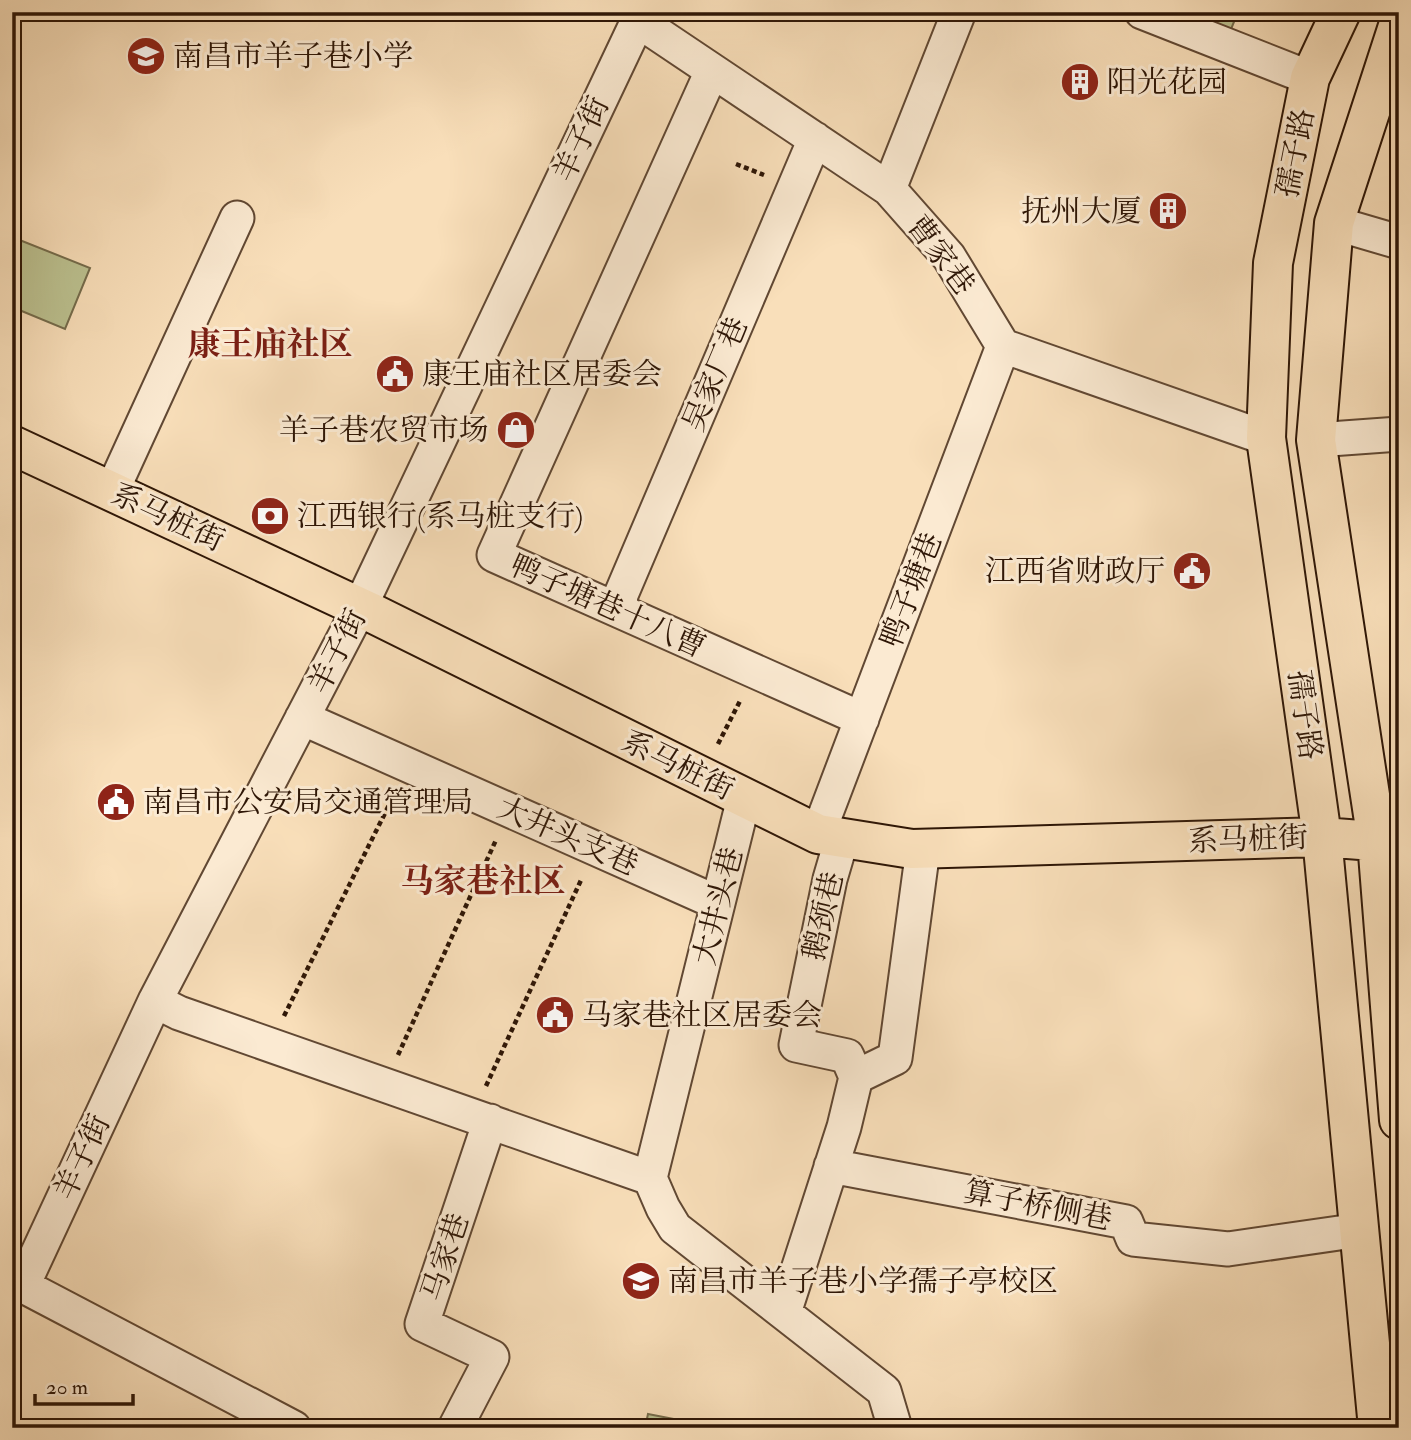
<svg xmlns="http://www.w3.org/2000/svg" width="1411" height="1440" font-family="'IM FELL Double Pica','Noto Serif SC',serif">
  <rect width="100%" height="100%" fill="#f9dfba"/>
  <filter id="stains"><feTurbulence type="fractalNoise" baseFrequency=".00286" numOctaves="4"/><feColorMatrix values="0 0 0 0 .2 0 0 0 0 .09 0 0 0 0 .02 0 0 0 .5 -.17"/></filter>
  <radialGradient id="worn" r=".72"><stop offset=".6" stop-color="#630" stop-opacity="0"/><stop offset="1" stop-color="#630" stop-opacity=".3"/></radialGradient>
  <path fill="#bcc291" stroke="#756c4c" stroke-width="2" d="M1177,12h61l-11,27z
    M12,237l78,31 -25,61 -53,-22z
    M648,1414l72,14h-75z"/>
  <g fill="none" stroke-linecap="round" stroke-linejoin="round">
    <g stroke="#614833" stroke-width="37">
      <path id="minor" d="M1142,12l168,66
        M637,20l252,169 60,68 54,89 263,92
        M712,71l-218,484 368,164
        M889,189l70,-177
        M1334,223l65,19
        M1316,440l83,-6
        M112,491l125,-273
        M622,611l-2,-14 195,-458
        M302,718l416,185
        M818,834l185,-488
        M842,838l-12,41 -34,166 51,11 9,21
        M155,1001l24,12 471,165
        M831,1166l295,56 7,17 95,10 132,-19
        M650,1178l94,-380
        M650,1178l13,30 12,20 209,163 11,37
        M12,1280l282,148
        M23,1285l132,-284 205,-394 282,-595
        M784,1313l60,-186 12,-50 39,-19 28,-209
        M455,1428l37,-71 -70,-33 68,-203"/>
    </g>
    <g stroke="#2e1606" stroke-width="42">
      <path id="major" d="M1341,12l-31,66 -37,185 -7,175 56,399 56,591
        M1399,23l-65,200 -18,217 61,401 22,279
        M12,445l362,169 444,220 94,15 410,-12 77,6"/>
    </g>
    <path stroke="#2e1606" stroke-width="4.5" stroke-dasharray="5 3.5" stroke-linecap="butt" d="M736,164l28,11
      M718,744l23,-45
      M284,1016l110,-221
      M398,1055l98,-215
      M486,1086l96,-208"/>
    <use href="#minor" stroke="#fbead2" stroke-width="33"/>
    <use href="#major" stroke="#f9dfba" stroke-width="38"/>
  </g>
  <defs>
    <g id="school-disc" transform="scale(2.0125)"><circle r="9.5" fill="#8f2418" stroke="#fbead2"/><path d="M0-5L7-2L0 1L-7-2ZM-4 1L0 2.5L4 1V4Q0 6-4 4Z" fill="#fff"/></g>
    <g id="building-disc" transform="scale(2.0125)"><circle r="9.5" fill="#8f2418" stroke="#fbead2"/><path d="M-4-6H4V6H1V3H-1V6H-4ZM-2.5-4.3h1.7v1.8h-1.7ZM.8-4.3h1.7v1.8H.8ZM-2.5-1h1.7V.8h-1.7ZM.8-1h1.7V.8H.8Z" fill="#fff"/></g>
    <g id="civic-disc" transform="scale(2.0125)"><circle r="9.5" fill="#8f2418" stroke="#fbead2"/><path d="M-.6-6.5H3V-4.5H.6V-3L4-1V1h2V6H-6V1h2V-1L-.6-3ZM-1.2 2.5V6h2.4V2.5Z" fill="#fff"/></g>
    <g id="shop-disc" transform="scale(2.0125)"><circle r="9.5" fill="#8f2418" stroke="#fbead2"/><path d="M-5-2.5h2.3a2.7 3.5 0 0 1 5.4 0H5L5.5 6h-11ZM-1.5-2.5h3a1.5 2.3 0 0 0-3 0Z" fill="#fff"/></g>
    <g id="bank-disc" transform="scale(2.0125)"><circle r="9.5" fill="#8f2418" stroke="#fbead2"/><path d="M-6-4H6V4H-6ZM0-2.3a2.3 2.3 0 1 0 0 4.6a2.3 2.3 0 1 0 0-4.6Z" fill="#fff"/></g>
  </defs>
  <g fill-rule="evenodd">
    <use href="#school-disc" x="146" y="56"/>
    <use href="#building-disc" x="1080" y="82"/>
    <use href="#building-disc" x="1168" y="211"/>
    <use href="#civic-disc" x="395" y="374"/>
    <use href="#shop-disc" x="516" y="430"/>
    <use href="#bank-disc" x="270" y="516"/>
    <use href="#civic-disc" x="1192" y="571"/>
    <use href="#civic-disc" x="116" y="802"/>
    <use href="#civic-disc" x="555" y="1015"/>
    <use href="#school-disc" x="641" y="1281"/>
  </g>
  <g text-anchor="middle" stroke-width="6" stroke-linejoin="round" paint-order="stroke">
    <g font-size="30" fill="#2e1606" stroke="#fbead2" text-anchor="start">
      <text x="173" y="66">南昌市羊子巷小学</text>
      <text x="1107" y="92">阳光花园</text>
      <text x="1141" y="221" text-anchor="end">抚州大厦</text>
      <text x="422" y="384">康王庙社区居委会</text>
      <text x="489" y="440" text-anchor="end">羊子巷农贸市场</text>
      <text x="297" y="526">江西银行(系马桩支行)</text>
      <text x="1165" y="581" text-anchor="end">江西省财政厅</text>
      <text x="143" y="812">南昌市公安局交通管理局</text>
      <text x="582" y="1025">马家巷社区居委会</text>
      <text x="668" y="1291">南昌市羊子巷小学孺子亭校区</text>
    </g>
    <g font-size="30" fill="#2e1606" stroke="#fbead2">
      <text transform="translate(581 139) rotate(-65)" y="10">羊子街</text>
      <text transform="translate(1295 153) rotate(-79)" y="10">孺子路</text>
      <text transform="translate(941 255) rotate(53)" y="10">曹家巷</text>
      <text transform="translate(715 374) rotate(-67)" y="10">吴家厂巷</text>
      <text transform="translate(168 517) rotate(25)" y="10">系马桩街</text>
      <text transform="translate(911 590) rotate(-69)" y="10">鸭子塘巷</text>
      <text transform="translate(608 606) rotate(24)" y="10">鸭子塘巷十八曹</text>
      <text transform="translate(337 651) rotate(-63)" y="10">羊子街</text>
      <text transform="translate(1305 715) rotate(82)" y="10">孺子路</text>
      <text transform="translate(678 765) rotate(26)" y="10">系马桩街</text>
      <text transform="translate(568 836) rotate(24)" y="10">大井头支巷</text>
      <text transform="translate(1248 839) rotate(-2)" y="10">系马桩街</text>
      <text transform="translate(718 906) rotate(-76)" y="10">大井头巷</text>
      <text transform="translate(823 916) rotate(-77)" y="10">鹅颈巷</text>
      <text transform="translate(82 1157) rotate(-65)" y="10">羊子街</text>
      <text transform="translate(1038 1205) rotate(11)" y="10">算子桥侧巷</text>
      <text transform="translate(445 1257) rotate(-72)" y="10">马家巷</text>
    </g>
    <g font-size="33" font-weight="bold" fill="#7a1f14" stroke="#fbead2">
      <text x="270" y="355">康王庙社区</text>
      <text x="483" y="892">马家巷社区</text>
    </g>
  </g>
  <rect width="1411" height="1440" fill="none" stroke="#f9dfba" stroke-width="42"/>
  <rect x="14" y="14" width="1383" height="1412" fill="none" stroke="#2e1606" stroke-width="3.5"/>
  <rect x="21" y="21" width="1369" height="1398" fill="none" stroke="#2e1606" stroke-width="2"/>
  <path d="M35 1394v10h98v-10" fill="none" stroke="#2e1606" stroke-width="3.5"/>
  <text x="46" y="1394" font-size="21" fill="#2e1606" stroke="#fbead2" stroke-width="5" paint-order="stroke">20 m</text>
  <rect width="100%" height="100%" filter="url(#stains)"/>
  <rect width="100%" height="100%" fill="url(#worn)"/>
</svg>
